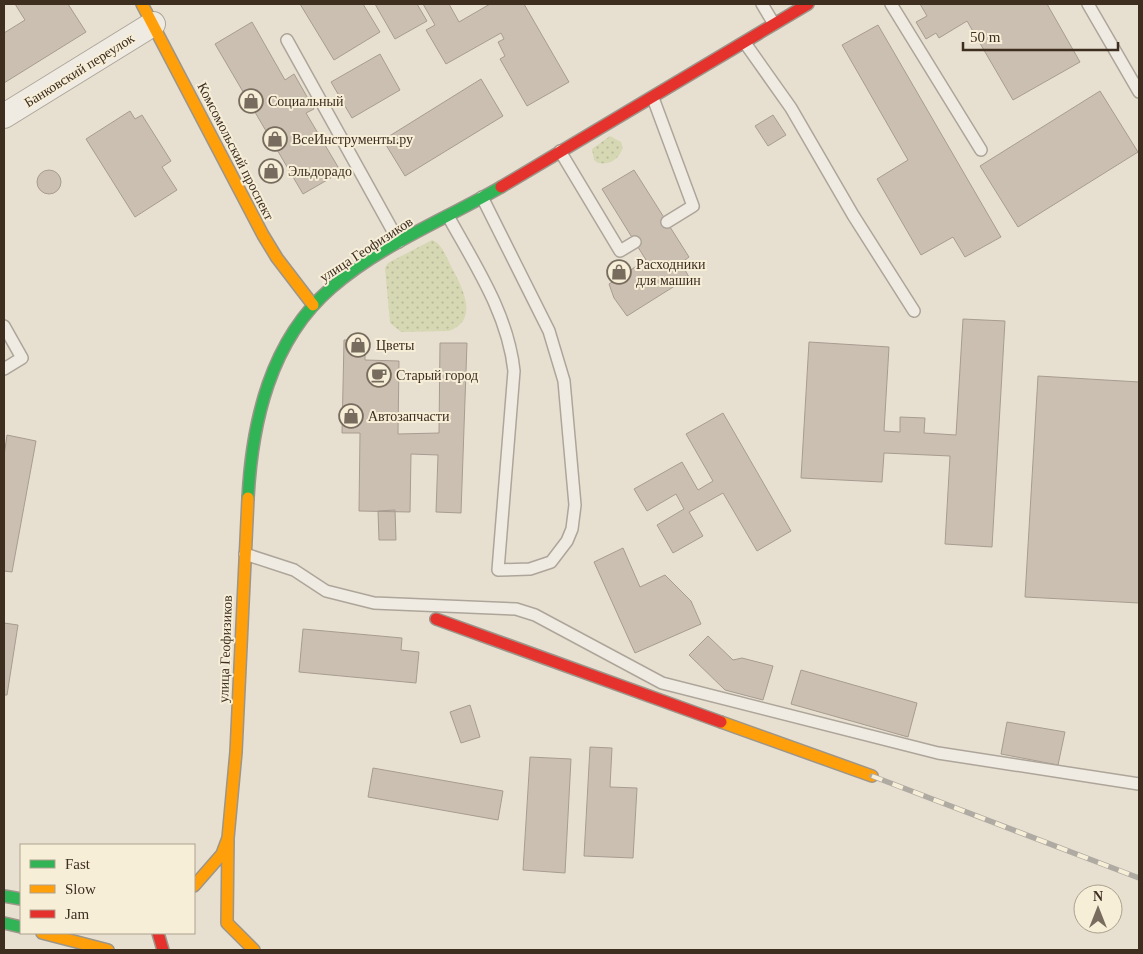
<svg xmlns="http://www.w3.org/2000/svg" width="1143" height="954" font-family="Georgia,serif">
  <defs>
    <pattern id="grass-dots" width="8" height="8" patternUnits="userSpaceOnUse" patternTransform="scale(1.25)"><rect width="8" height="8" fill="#d6d7b3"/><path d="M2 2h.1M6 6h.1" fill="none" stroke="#b9b99a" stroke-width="1.8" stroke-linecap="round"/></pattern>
  </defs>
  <rect width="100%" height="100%" fill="#e7e0d1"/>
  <path fill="url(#grass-dots)" d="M610,136l11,6 2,6c-5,12 -13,17 -25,15l-4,-3 -2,-11z
    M432,240c10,3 15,19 20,28 10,19 28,52 -3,63l-48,1 -11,-9 -5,-55 3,-5z"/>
  <path fill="#cbbfb2" stroke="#a89c90" d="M15,4h53l18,28 -82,51v-50l21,-13z
    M300,4h63l17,28 -46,28z
    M375,4h42l10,17 -32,18z
    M423,4h26l10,18 31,-18h34l45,78 -42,24 -27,-47 5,-3 -7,-14 6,-3 -3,-6 -55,31 -20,-34 9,-5z
    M920,4h127l33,58 -67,38 -46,-79 -28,17 -3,-5 -10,6 -10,-17 11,-6z
    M252,22l33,58 9,-6 20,35 -8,4 35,59 -38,22 -88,-150z
    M878,25l123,212 -36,20 -12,-20 -32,18 -44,-76 31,-19 -66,-115z
    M380,54l20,36 -48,28 -21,-36z
    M481,79l22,37 -98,60 -22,-36z
    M1100,91l38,61 -120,75 -38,-61z
    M130,111l5,8 7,-4 29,46 -9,6 15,23 -42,27 -49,-78z
    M773,115l13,20 -18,11 -13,-20z
    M634,170l55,87 -8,6 8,14 -62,39 -13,-18 -5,-14 37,-24 -44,-71z
    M37 182a12 12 0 1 1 24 0a12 12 0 1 1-24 0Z
    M963,319l42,2 -13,226 -47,-3 5,-88 -66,-3 -2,29 -81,-4 8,-136 80,5 -5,84 16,1v-15l25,1 -1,15 32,2z
    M344,340h21v20l34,1 -1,73 41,-1 1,-90h27l-6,170 -25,-1 2,-57 -27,-1 -1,58 -51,-1 1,-78h-18z
    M1038,376l101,6v221l-114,-6z
    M723,413l68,118 -34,20 -34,-58 -34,19 14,24 -30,17 -16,-28 27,-16 -8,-15 -29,17 -13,-22 48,-27 16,28 15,-9 -27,-47z
    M7,435l29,6 -24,131 -8,-1v-115z
    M395,510l1,30h-17l-1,-29z
    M623,548l17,39 25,-12 26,26 10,23 -66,29 -41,-91z
    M4,623l14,2 -11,70h-3z
    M303,629l99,9 -1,12 18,2 -3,31 -117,-11z
    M708,636l25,24 9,-2 31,8 -10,34 -38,-10 -36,-35z
    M801,670l116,33 -9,34 -117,-33z
    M470,705l10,32 -19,6 -11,-31z
    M1007,722l58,10 -7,33 -57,-11z
    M590,747l22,1 -2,39 27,1 -4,70 -49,-2z
    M530,757l41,2 -6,114 -42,-3z
    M373,768l130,23 -5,29 -130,-23z"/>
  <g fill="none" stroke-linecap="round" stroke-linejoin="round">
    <g stroke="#ada599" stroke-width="14">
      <path id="lane" d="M762,4l12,20
        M891,4l90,146
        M1088,4l51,88
        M287,40l112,202
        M745,43l46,65 62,107 61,96
        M653,98l40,108 -26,16
        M560,151l60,100 15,-9
        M448,216c27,49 60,98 66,155l-16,199 32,-1 21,-7 16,-21 5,-12 3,-24 -11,-124 -15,-50 -67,-134
        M4,326l18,32 -18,11
        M245,554l49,16 32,21 48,12 142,6 19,6 127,68 276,70 201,31"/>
    </g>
    <g stroke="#ada599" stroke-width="26">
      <path id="street" d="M4,116l149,-92"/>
    </g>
    <g stroke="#9c958a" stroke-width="14">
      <path id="fast" d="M248,498c4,-76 22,-157 83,-210 49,-43 113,-68 170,-101
        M4,896l17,3
        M4,923l17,4"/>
    </g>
    <g stroke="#9c958a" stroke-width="14">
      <path id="slow" d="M142,4l121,231 14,23 36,47
        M721,722l151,54
        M228,840l-1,83 27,27
        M194,886l28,-32 6,-16 8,-86 12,-254
        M42,933l66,17"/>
    </g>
    <g stroke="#9c958a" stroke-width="14">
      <path id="jam" d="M501,187l307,-183
        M436,619l285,103
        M158,933l5,17"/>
    </g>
    <use href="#lane" stroke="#efebe3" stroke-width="11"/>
    <use href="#street" stroke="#efebe3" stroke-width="24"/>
    <use href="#fast" stroke="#30b455" stroke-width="11"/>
    <use href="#slow" stroke="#ff9f0a" stroke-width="11"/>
    <use href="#jam" stroke="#e5322d" stroke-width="11"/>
    <g stroke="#afaaa2" stroke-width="5.5">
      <path id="rail" d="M872,776l267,102"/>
    </g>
    <use href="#rail" stroke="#f7eed8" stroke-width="4" stroke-dasharray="11" stroke-linecap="butt"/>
  </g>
  <defs>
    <g id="shop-ring" transform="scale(1.25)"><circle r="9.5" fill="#f7eed8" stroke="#786c5e" stroke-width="1.5"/><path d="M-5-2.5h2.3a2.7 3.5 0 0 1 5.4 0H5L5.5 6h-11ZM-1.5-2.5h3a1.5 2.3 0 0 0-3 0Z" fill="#786c5e"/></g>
    <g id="cafe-ring" transform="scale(1.25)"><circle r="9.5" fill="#f7eed8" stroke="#786c5e" stroke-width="1.5"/><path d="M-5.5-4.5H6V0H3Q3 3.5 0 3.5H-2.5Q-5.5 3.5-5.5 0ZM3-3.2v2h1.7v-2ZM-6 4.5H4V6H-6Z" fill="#786c5e"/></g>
  </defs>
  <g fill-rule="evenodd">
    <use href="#shop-ring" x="251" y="101"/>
    <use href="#shop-ring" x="275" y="139"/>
    <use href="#shop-ring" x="271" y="171"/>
    <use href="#shop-ring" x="619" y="272"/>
    <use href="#shop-ring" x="358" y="345"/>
    <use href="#cafe-ring" x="379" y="375"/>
    <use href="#shop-ring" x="351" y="416"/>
  </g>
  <g text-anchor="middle" stroke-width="4" stroke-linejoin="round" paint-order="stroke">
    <g font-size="14" fill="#3d2e20" stroke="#f7eed8">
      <text transform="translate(79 70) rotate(-32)" y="5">Банковский переулок</text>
      <text transform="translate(236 151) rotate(63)" y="5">Комсомольский проспект</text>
      <text transform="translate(366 249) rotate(-33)" y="5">улица Геофизиков</text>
      <text transform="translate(225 649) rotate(-88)" y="5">улица Геофизиков</text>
    </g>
    <g font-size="14" fill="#3d2e20" stroke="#f7eed8" text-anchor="start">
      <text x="268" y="106">Социальный</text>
      <text x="292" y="144">ВсеИнструменты.ру</text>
      <text x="288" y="176">Эльдорадо</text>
      <text x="636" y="269">Расходники<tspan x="636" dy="16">для машин</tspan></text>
      <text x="376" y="350">Цветы</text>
      <text x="396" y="380">Старый город</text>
      <text x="368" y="421">Автозапчасти</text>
    </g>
  </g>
  <rect width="1143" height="954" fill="none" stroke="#3d2e20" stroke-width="10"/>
  <rect x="20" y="844" width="175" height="90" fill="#f7eed8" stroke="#ada18e"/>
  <rect x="30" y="860" width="25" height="8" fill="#30b455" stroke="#ada18e"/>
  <text x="65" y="869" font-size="15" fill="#3d2e20">Fast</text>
  <rect x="30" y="885" width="25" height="8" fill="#ff9f0a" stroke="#ada18e"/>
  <text x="65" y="894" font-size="15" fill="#3d2e20">Slow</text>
  <rect x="30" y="910" width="25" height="8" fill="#e5322d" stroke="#ada18e"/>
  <text x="65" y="919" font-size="15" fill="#3d2e20">Jam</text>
  <g transform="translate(1098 909)"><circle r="24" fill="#f7eed8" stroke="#ada18e"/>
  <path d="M0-4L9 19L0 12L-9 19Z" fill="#786c5e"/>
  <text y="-8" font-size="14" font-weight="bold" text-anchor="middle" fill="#3d2e20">N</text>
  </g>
  <path d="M963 42v8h155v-8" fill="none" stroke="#3d2e20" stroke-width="2.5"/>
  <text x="970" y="42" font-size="15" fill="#3d2e20" stroke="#f7eed8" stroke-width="4" paint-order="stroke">50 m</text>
</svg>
